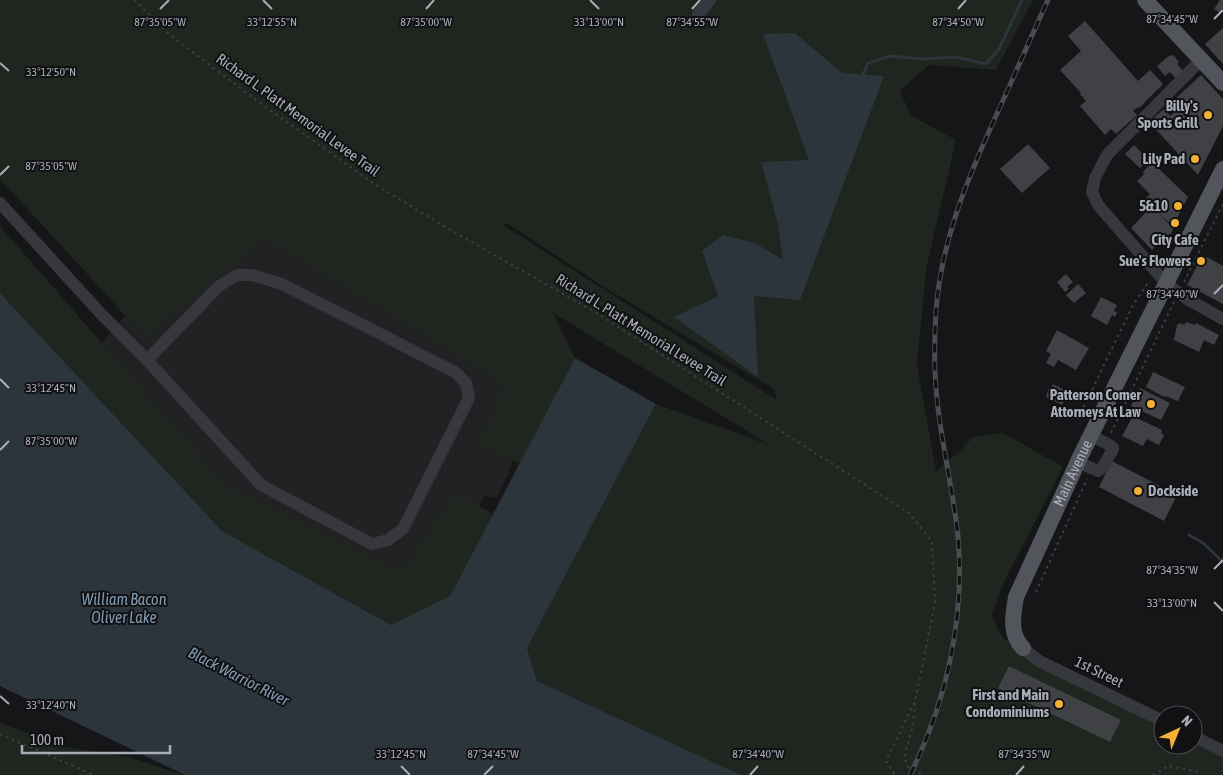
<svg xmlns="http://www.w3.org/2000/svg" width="1223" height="775" font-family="'Asap Condensed',sans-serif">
  <rect width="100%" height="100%" fill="#161618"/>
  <path fill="#222225" d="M238,179l311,189 -26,59 -14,46 -13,25 -11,-2 -7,12 -51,89 -213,-64 -128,-171z"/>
  <path fill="#1e261f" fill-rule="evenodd" d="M0,0h1033l-37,70 -67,-5 -29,25 10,25 46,25 -30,130 -9,95 19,106 22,-18 15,-16 30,-4 60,34 -61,119 -10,29 5,13 7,11 44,29 115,57v20h30v-6l30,15v21h-482l-204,-94 -10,-33 129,-244 116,42 -219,-133 22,45 -55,105 -42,-19 27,-60 -239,-146 -121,99 -145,-158zM507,223l97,64 170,102 3,11 -274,-175z
    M0,226l228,262 174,83 54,-78 37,21 -43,82 -59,29 -169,-94 -222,-238z
    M0,722l60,24 69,11 55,18h-184z"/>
  <path fill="#2c353c" d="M795,33l47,40 42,3 -84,224 -46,-4 4,81 -84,-60 44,-21 -16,-45 21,-16 32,8 28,17 -6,-40 -16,-58 48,-2 -46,-126z
    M0,293l222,238 169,94 59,-29 125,-238 81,46 -129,244 10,33 204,94h-556l-185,-89z"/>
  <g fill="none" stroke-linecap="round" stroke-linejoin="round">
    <path stroke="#2c353c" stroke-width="3" d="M862,77l6,-14 23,-7 31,3 34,-2 30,7 13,-15 23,-49
      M1189,535l14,8 20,19"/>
  </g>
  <path fill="#404145" d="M1220,0h3v8l-3,5 -6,-4z
    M1085,21l53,60 12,-11 13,14 -24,24 -1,-1 -5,4 4,4 -21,19 -5,-5 -6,6 -25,-29 6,-5 -6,-7 1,-1 -21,-23 21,-19 -13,-15z
    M1223,28v36l-18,-20z
    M1170,55l1,1 2,-1 6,7 -2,2 7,8 -8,7 -6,-7 -5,4 -8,-10z
    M1201,75l22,24v27l-25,49 -49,-53 15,-13 6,7 13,-12 -6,-7z
    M1028,144l22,24 -28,25 -22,-24z
    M1134,145l15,15 -9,8 -15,-14z
    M1152,162l36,35 -15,29 -14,-12 14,14 -2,6 -6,1 -13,15 -21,-22 21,-22 -7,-7 5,-5 -13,-13 7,-7 -1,-2z
    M1207,257l16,9v38l-36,-19 11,-21z
    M1066,274l7,8 -6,5 2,2 -4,3 -8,-10z
    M1078,284l8,9 -12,10 -8,-8z
    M1101,297l16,8 -3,6 3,1 -2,5 -3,-2 -5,10 -16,-9z
    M1186,322l9,3 1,-2 23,12 -5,10 -10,-5 -5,12 -25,-12 3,-15 3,-2 4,2z
    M1057,330l32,18 -13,22 -18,-10 -4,7 -8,-4 5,-9 -5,-3z
    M1153,372l32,15 -7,14 -13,-5 -1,1 -18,-10z
    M1053,384l18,9 -4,8 -2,-1 -3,5 -16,-8 3,-10 2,1z
    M1140,388l30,15 -9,17 -30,-14z
    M1133,416l29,14 -1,3 3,2 -5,10 -12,-6 -4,7 -21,-10z
    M1112,461l65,34 -13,26 -65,-34z
    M1009,666l112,54 -11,22 -112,-54z"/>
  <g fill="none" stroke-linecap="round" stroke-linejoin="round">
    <path stroke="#3d3f44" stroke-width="2" stroke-dasharray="2.5 4" stroke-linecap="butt" d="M134,0l36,35 86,65 117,83 79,48 143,81 314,201 23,28 3,62 -20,98 -29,60 9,14
      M1184,282l39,-78
      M1078,419l54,-112 17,-26
      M1111,433l63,-131
      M1036,592l51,-113
      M915,703l-2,23 -9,31 4,10 16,8
      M0,734l94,41
      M1153,775l15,-9 28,5 5,4"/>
    <path stroke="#37383d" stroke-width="12" d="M698,14l12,-14
      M1201,60l-94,95 -12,23 -3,14 6,13 68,78 21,16 36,20
      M0,203l103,113 44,44
      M237,275h15l30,9 173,88 11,11 3,15 -66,131 -15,11 -16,4 -111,-59 -114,-125 72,-74z
      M1078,462l20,9 4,-3 10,-17 1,-3 -7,-5 -15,-7
      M1023,648l16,13 124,60
      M1193,736l30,15"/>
    <g stroke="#53555c" stroke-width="16">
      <path d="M1145,0l78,83"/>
      <path id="s1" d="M1023,648c-14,-14 -10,-33 -7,-51l65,-142 142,-286"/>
    </g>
    <g stroke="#4a4c52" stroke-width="5">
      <path id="rail" d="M910,775c37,-74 55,-157 48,-239 -6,-55 -21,-109 -23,-165 -1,-20 0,-40 1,-60 5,-69 31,-131 59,-193 18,-39 35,-79 53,-118"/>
    </g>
    <use href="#rail" stroke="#111113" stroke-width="3" stroke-dasharray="9" stroke-linecap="butt"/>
  </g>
  <path fill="none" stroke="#a8adb8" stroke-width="2" d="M263,0l9,9M590,0l9,9M160,9l9,-9M426,9l8,-9M692,9l8,-9M958,9l8,-9M1214,19l9,-9M0,63l9,8M0,175l9,-9M1214,294l9,-9M0,379l9,9M0,450l9,-9M1214,569l9,-9M1214,602l9,9M0,696l9,8M401,766l9,9M484,775l9,-9M750,775l8,-9M1016,775l8,-9"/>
  <g fill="#f2b134" stroke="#111113" stroke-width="2">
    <circle cx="1208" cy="115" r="5"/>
    <circle cx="1195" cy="159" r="5"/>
    <circle cx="1178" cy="206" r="5"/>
    <circle cx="1175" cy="223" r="5"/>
    <circle cx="1201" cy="261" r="5"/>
    <circle cx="1151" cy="404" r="5"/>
    <circle cx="1138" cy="491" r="5"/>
    <circle cx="1059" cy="704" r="5"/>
  </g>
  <g text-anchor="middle" stroke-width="4" stroke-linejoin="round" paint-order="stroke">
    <g font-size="15" font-weight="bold" fill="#a8adb8" stroke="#111113" text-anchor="end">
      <text x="1198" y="111">Billy's<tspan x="1198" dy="17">Sports Grill</tspan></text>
      <text x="1185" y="164">Lily Pad</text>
      <text x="1168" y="211">5&amp;10</text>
      <text x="1175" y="245" text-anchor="middle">City Cafe</text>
      <text x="1191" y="266">Sue's Flowers</text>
      <text x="1141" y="400">Patterson Comer<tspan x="1141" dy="17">Attorneys At Law</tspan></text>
      <text x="1148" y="496" text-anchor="start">Dockside</text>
      <text x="1049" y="700">First and Main<tspan x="1049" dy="17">Condominiums</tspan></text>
    </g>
    <g font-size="15" fill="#a8adb8" stroke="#111113">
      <text transform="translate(298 115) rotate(36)" y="5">Richard L. Platt Memorial Levee Trail</text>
      <text transform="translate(641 330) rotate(32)" y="5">Richard L. Platt Memorial Levee Trail</text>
      <text dy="5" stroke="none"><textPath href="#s1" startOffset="190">Main Avenue</textPath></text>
      <text transform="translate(1099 672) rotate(26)" y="5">1st Street</text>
    </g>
    <g font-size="16" font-style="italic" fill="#7f9bb3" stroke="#111113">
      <text x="124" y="605">William Bacon<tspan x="124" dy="18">Oliver Lake</tspan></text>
      <text transform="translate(239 676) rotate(27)" y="6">Black Warrior River</text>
    </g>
  </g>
  <g font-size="12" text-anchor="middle" fill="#a8adb8" stroke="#111113" stroke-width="4" stroke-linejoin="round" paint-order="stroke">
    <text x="1172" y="23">87°34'45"W</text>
    <text x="272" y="26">33°12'55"N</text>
    <text x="599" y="26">33°13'00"N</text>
    <text x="160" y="26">87°35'05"W</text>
    <text x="426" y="26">87°35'00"W</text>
    <text x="692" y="26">87°34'55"W</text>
    <text x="958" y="26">87°34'50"W</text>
    <text x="51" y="76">33°12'50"N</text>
    <text x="51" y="170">87°35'05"W</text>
    <text x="1172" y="298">87°34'40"W</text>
    <text x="51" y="392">33°12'45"N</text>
    <text x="51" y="445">87°35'00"W</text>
    <text x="1172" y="574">87°34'35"W</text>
    <text x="1172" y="607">33°13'00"N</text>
    <text x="51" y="709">33°12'40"N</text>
    <text x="493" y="758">87°34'45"W</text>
    <text x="758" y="758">87°34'40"W</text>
    <text x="1024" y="758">87°34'35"W</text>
    <text x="401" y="758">33°12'45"N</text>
  </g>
  <g transform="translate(1178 730) rotate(44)"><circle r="24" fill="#111113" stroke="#4d4f55"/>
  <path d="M0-4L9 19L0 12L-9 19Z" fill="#f2b134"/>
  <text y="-8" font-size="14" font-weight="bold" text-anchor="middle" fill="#a8adb8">N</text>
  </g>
  <path d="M22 745v8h148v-8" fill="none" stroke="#a8adb8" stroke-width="2.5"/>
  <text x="30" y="745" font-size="15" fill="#a8adb8" stroke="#111113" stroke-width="4" paint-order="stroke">100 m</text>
</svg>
